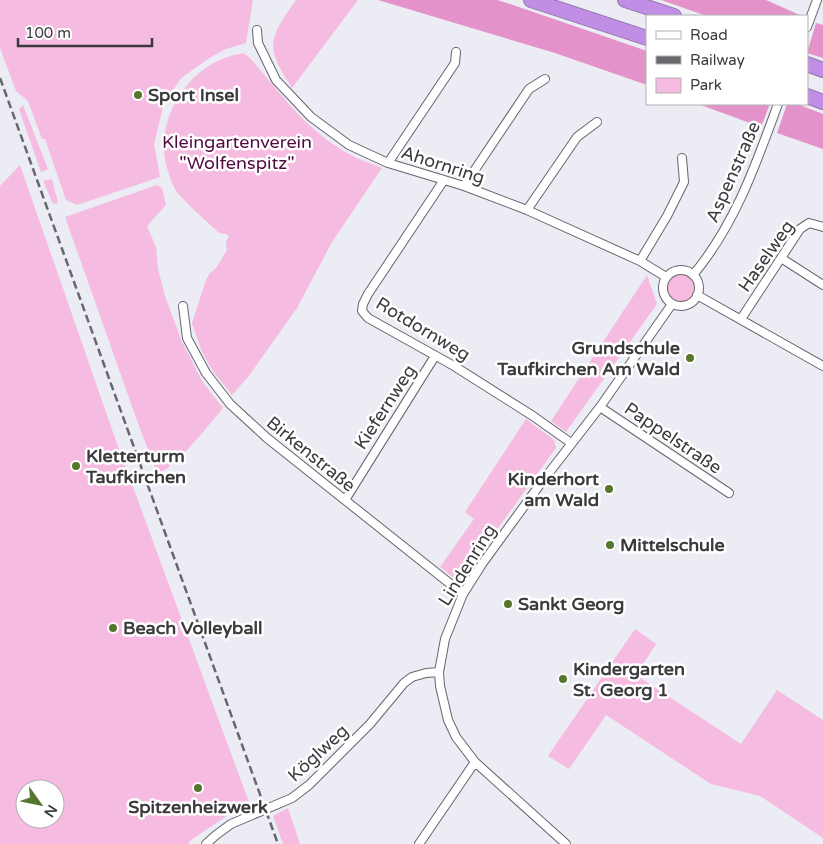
<svg xmlns="http://www.w3.org/2000/svg" width="823" height="844" font-family="'Varela Round',sans-serif">
  <rect width="100%" height="100%" fill="#ebecf4"/>
  <path fill="#f6bbe1" fill-rule="evenodd" d="M0,0h253l-7,43 -20,6 -15,8 -30,21 -6,9 -11,16 -10,41 6,33 -83,28 -11,-5 -21,-61h-3l-14,-38 -12,-10 -16,-43z
    M296,0h62l-66,88c-27,-41 -24,-49 4,-88z
    M243,53l6,4c29,33 53,68 90,91 13,9 28,14 43,20l-50,74 -35,66 -49,69 -16,18 -20,-25 -10,-18 -10,-29 14,-43 4,-7 6,-5 11,-18 -1,-8 3,-6 -3,-2 -7,-1c-9,-9 -41,-36 -45,-46 -6,-13 -12,-33 -10,-48 5,-42 35,-79 79,-86z
    M23,105l25,64 -7,3 -22,-63z
    M20,165l95,273 135,367 -22,10 -37,25 -3,4h-188v-658zM25,789h30v30h-30z
    M52,179l6,24 -5,1 -10,-23z
    M157,185l5,3 4,17 -19,21 9,21 2,22 7,27 17,46 20,39 21,27c-20,24 -39,49 -65,67l-18,-46 -75,-212z
    M667 288a14 14 0 1 1 28 0a14 14 0 1 1-28 0Z
    M647,275l10,29 -91,128 -15,-11z
    M526,419l28,21 2,8 -97,134 -19,-15 34,-48 -9,-7z
    M635,629l21,15 -20,31 105,69 36,-54 46,30v118l-63,-42 -49,-12 -105,-69 -37,54 -21,-13z
    M288,808l12,36h-17l-10,-28z"/>
  <path fill="#e493ca" d="M378,0h119l10,3 140,48v34l-92,-32z
    M661,0h105l36,16h-95z
    M816,23l7,2v33l-16,-5z
    M698,104h72l-9,23z
    M787,104h10l26,10v35l-46,-16z"/>
  <g fill="none" stroke-linecap="round" stroke-linejoin="round">
    <g stroke="#65666d" stroke-width="10">
      <path id="minor" d="M807,27l10,-27
        M257,30l1,13 18,37 35,37 38,28 39,18 76,23 63,24 113,51 26,16
        M388,163l67,-100 1,-11
        M444,180l-76,114 -5,10 -1,7 6,7 86,48 79,50 38,27
        M464,186l65,-97 16,-10
        M527,210l50,-73 20,-15
        M781,258l42,27
        M640,261l27,-45 17,-34 -2,-24
        M663 288a18 18 0 1 1 36 0a18 18 0 1 1-36 0Z
        M693,275c42,-50 63,-111 85,-171
        M697,295l126,71
        M183,306l4,32 19,35 24,31 37,34 196,156
        M741,319l59,-90 9,-6 14,4
        M600,407l129,86
        M345,500l90,-144
        M206,844l10,-9 15,-11 61,-26 17,-13 61,-61 34,-41 8,-6 14,-4 13,-1
        M419,844l56,-82
        M566,844l-91,-82 -19,-25 -8,-17 -8,-34 -1,-14 6,-33 18,-45 19,-30 59,-81 59,-76 72,-103"/>
    </g>
    <g stroke="#9172ab" stroke-width="16">
      <path id="motorway" d="M531,0l116,38
        M625,0l49,16
        M807,64l16,6
        M807,96l16,6"/>
    </g>
    <use href="#minor" stroke="#fff" stroke-width="8"/>
    <use href="#motorway" stroke="#c08fe5" stroke-width="14"/>
    <path stroke="#68686c" stroke-width="2.5" stroke-dasharray="8 4" stroke-linecap="butt" d="M0,78l278,766"/>
  </g>
  <g fill="#56762d" stroke="#fff" stroke-width="2">
    <circle cx="138" cy="95" r="5"/>
    <circle cx="690" cy="358" r="5"/>
    <circle cx="76" cy="466" r="5"/>
    <circle cx="609" cy="489" r="5"/>
    <circle cx="610" cy="545" r="5"/>
    <circle cx="508" cy="604" r="5"/>
    <circle cx="113" cy="628" r="5"/>
    <circle cx="563" cy="679" r="5"/>
    <circle cx="198" cy="788" r="5"/>
  </g>
  <g text-anchor="middle" stroke-width="5" stroke-linejoin="round" paint-order="stroke">
    <g font-size="18" font-weight="bold" fill="#3b3b3e" stroke="#fff" text-anchor="start">
      <text x="148" y="101">Sport Insel</text>
      <text x="680" y="354" text-anchor="end">Grundschule<tspan x="680" dy="21">Taufkirchen Am Wald</tspan></text>
      <text x="86" y="462">Kletterturm<tspan x="86" dy="21">Taufkirchen</tspan></text>
      <text x="599" y="485" text-anchor="end">Kinderhort<tspan x="599" dy="21">am Wald</tspan></text>
      <text x="620" y="551">Mittelschule</text>
      <text x="518" y="610">Sankt Georg</text>
      <text x="123" y="634">Beach Volleyball</text>
      <text x="573" y="675">Kindergarten<tspan x="573" dy="21">St. Georg 1</tspan></text>
      <text x="198" y="813" text-anchor="middle">Spitzenheizwerk</text>
    </g>
    <g font-size="18" fill="#510940" stroke="#fff">
      <text x="237" y="148">Kleingartenverein<tspan x="237" dy="21">"Wolfenspitz"</tspan></text>
    </g>
    <g font-size="18" fill="#3b3b3e" stroke="#fff">
      <text transform="translate(443 165) rotate(18)" y="6">Ahornring</text>
      <text transform="translate(733 172) rotate(-66)" y="6">Aspenstraße</text>
      <text transform="translate(766 256) rotate(-55)" y="6">Haselweg</text>
      <text transform="translate(423 329) rotate(31)" y="6">Rotdornweg</text>
      <text transform="translate(385 407) rotate(-57)" y="6">Kiefernweg</text>
      <text transform="translate(673 438) rotate(34)" y="6">Pappelstraße</text>
      <text transform="translate(311 454) rotate(39)" y="6">Birkenstraße</text>
      <text transform="translate(467 565) rotate(-58)" y="6">Lindenring</text>
      <text transform="translate(318 753) rotate(-43)" y="6">Köglweg</text>
    </g>
  </g>
  <rect x="646" y="15" width="162" height="90" fill="#ffffff" stroke="#b1b1b2"/>
  <rect x="656" y="31" width="25" height="8" fill="#ffffff" stroke="#b1b1b2"/>
  <text x="690" y="40" font-size="15" fill="#3b3b3e">Road</text>
  <rect x="656" y="56" width="25" height="8" fill="#68686c" stroke="#b1b1b2"/>
  <text x="690" y="65" font-size="15" fill="#3b3b3e">Railway</text>
  <rect x="656" y="78" width="25" height="15" fill="#f6bbe1" stroke="#b1b1b2"/>
  <text x="690" y="90" font-size="15" fill="#3b3b3e">Park</text>
  <g transform="translate(40 804) rotate(123)"><circle r="24" fill="#ffffff" stroke="#b1b1b2"/>
  <path d="M0-4L9 19L0 12L-9 19Z" fill="#56762d"/>
  <text y="-8" font-size="14" font-weight="bold" text-anchor="middle" fill="#3b3b3e">N</text>
  </g>
  <path d="M18 38v8h134v-8" fill="none" stroke="#3b3b3e" stroke-width="2.5"/>
  <text x="25" y="38" font-size="15" fill="#3b3b3e" stroke="#ffffff" stroke-width="4" paint-order="stroke">100 m</text>
</svg>
